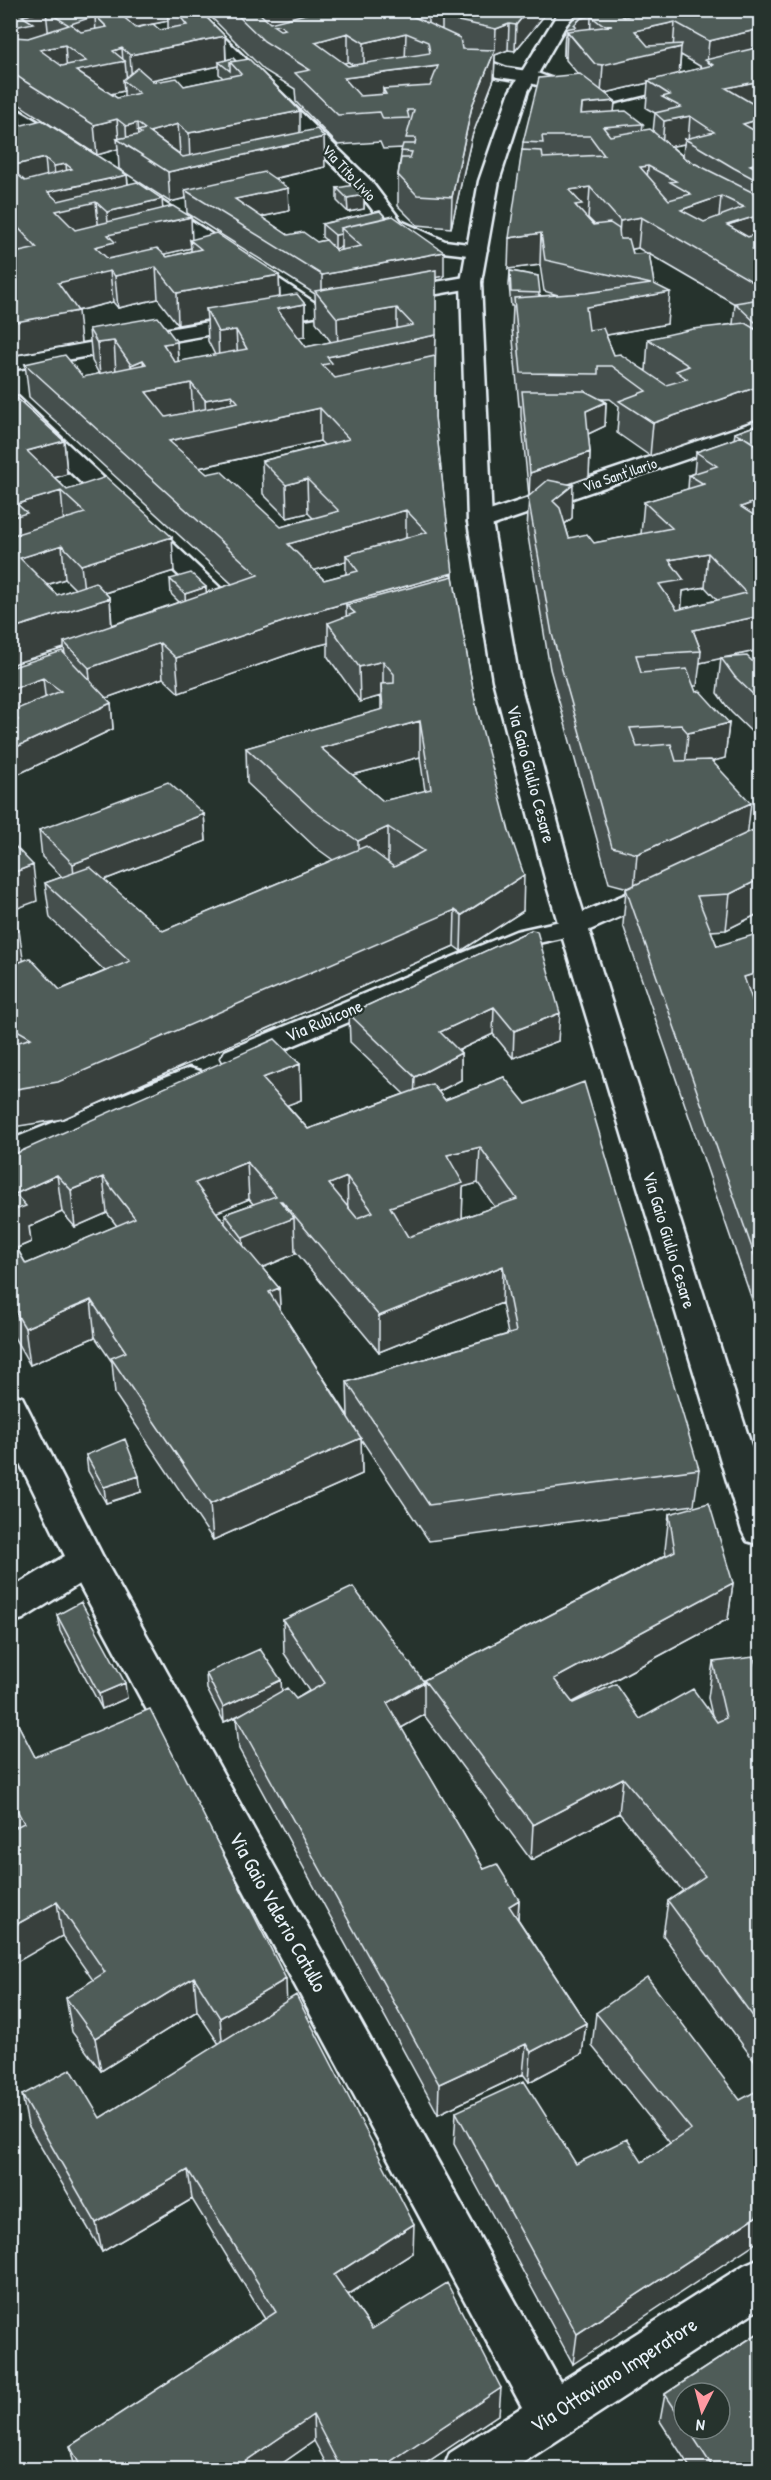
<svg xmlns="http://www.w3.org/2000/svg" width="771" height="2480" font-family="'Patrick Hand',sans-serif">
  <rect width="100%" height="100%" fill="#26332d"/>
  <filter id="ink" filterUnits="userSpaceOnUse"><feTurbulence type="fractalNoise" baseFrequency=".0167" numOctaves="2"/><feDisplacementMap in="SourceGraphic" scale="12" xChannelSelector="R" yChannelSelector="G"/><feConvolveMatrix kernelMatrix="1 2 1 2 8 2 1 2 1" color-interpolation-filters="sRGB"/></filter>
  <g filter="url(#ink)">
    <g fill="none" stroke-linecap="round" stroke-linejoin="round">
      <g stroke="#e8f1f8" stroke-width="5">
        <path id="minor" d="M178,10h18l174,170 31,41 44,20 39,5 3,4 -3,4 -7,2 -43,-5 -47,-22 -31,-41z
          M454,48l53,20 27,4 53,19 3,4 -9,5 -56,-19 -28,-4 -49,-20 -3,-4z
          M760,57v10l-164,40 -9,-6 2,-4z
          M10,105l65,39 3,4 -3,4h-14l-51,-33z
          M156,200l7,2 152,101 156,-27 7,2 3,4 -3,4 -7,2 -461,82v-13l283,-50 -144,-97 -3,-4 3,-4z
          M10,395l8,2 214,202 3,5c-7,11 -34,16 -47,13l-3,-5 3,-5 18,-6 -196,-186z
          M760,420v14l-272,93h-16l-4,-5 4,-5z
          M666,877l10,3 4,6 -4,6 -93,41 -49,11 -287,121 -11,3 -11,-3 -4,-7 4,-7 291,-120 49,-11z
          M189,1068l11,3 4,7 -4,7 -190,79v-24z
          M10,1393l12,4 80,158 458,827 184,-117 16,-7v50l-248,162h-69l7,-17 72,-46 -443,-823 -56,35 -13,4v-34l55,-33 -55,-113z"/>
      </g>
      <g stroke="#e8f1f8" stroke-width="5">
        <path id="tertiary" d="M560,10h18l-12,15 -38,66 -29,90 -18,101 11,240 27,158 56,206 185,588v71l-13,-4 -5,-10 -195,-645 -54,-206 -25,-158 -7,-240 18,-101 31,-90z"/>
      </g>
      <use href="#minor" fill="#26332d" fill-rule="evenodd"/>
      <use href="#tertiary" fill="#26332d" fill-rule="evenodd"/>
    </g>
    <path fill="#454f4d" stroke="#e8f1f8" stroke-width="1.5" fill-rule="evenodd" d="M10,10h189l26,26 1,24 7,-2 67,75 25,34 -51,12 15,32 -28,6 27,18 29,7 9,-2 -4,-3v-13l58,-13 64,65 -8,1 -1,140 18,160 23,129 47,205 -62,40 -7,-5 -391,173 -53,8v-206l13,40 37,29 45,-19 -55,-53 -5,-35 17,-6 -20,-20 -3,-27 165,-16 2,27 -102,39 59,51 170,-71 -18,-13 -68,-64 -1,-35 135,-38v-14l-21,6 -32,-45v-14l-24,6 -125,44 -16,-15 -57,20 5,5 2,26 -103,49v-110l55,-14 -1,-6 -54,17v-273l54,49 3,33 -12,4 12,12 107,81 -69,22 5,5 2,27 67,-23 -8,-8 -1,-15 37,13 25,-8 -203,-187 -4,-33 58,13 16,-3 -7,-13 -3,-32 88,13 1,20 37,-7 -7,-14 -1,-21 -29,5 -20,-26 -40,9 -5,-6 -36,9 4,32 -71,13v-102l6,-1 -1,-1 -5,1v-147l10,19 107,50 1,9 35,24 29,32 87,35 1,22 25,7v32l-7,1 8,10 25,-5 -15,-20 -1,-28 -128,-81 -1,-15 -16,4 -51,-33 -1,-20 -21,6 -68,-44 -19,-13zM168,21v8l-8,1 -25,-2zM219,66v8l4,4 -39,8 -30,-4 -2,-2zM124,91v5l-7,2 -6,-4zM341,247v3l-4,1 -2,-2zM191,248v3l-24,6 -3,-3zM320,441l4,4 -62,16 1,33 24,24 21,-5 5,5 -32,9 -74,-53 -8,-6zM346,561v13l-22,6 -10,-10zM65,579l10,10 -18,6 -10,-10zM13,717l1,5 -3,1v-5zM420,757l5,34 -42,10 -31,-26z
      M204,10h195l4,3v-3h146l-34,41 -7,-1 -13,5 -1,24 -22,57 -21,92 -34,-3 -19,-19v-31l4,-27 -19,1 -3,-7 -42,3 -42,-43 -1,-13 -31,-19zM348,62l5,3 -5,1 -4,-3z
      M580,10h180v408l-110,38 -33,-23 2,-27 -9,-7h-9l5,3 -1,24 -17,8 2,18 -1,25 -19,7 2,34 -7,6 4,14 25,5 47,-9 3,-32 44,-13 1,-14 5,-2 2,-21 38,-13 1,-6 25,-9v226l-36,8 36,11v71l-29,-28 -14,-19 4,-35 -21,5 -3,23h-4l3,6 33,31 -4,35 -12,3 34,72 13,-6v86l-34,17 -15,1 6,15 38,62 5,14v301l-137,-398 3,-36 2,-1 -19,-5 -59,-214 -23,-139 2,-34 -8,-80v-10h-2l-7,-77 1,-23h-2l-2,-21 1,-14 28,5 1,20 19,-1 -14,-4 -4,-26 -32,4 15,-127 55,-68 -12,-14v-3h-2l1,-28zM681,55l22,13 -24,5zM648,83l-2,25 9,5 -2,19 -11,-1 1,-7 -29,-12 1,-11 -10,-8zM684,144l-1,12 -12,-10zM587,218h1l7,7h-2zM638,248l10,6h-15l-1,-5zM649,254l86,50 -2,20 -85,15 -2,32 -32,-16 -8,-20 61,-11 -13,-40zM705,587l12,13 -36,9 2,-18z
      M337,188l27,7v14l-16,3 -11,-11z
      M531,930l27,111 -45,17 -20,-24 -34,16 2,3v27l-23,12 7,8 59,-23 195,392 -5,36 -265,36 -68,-102 1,35 -149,66 -98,-146 -3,-32 -17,-25 -65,28 -20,-35v-174l290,-92 1,36 -14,5 21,24 96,-35 -54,-52 -1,-28zM478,1183l17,24 -33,11 1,-31zM249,1199l4,5 -28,10v11l-9,-13zM62,1212l13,15 32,-14 10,13 -91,38 -9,-16 14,-6 -2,-15zM295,1251l84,101 123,-49 6,31 -161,48 1,34 -68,-106 -1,-22 -17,-20 33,-14z
      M86,1455l55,37 -35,11 -18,-32z
      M669,1514l64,69 -5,36 -156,84 68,16 72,-4 -4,-17 5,-36 47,16v391l-97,-134 5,-34 15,-10 -64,-78 -88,47 -107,-145 -23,13 83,141 35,31 -1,19 68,104 -4,31 -53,28 -6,-8 -85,40 -199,-365 -3,-32 -12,5 -17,-33 -1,-16 75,7v11l15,8 13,-8 -25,-38 -1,-33 141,62v-2l242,-125 -1,-5z
      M57,1615l70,83 -25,11 -42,-78z
      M10,1709l25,48 252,244 126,252 -65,42 24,34 127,85 -82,55h-88l-15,-28 -40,28h-199l-5,-23 195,-127 -73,-120 -90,53 -74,-127 -6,-30 78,23 119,-74 -22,-33 -96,60 -29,-39 -6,-34 27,-18 -31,-44 -52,-118z
      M596,2013l144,87 -167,264 -119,-220 2,-32 120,52 66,-2 28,-19 -78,-97z
      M760,2332v137h-69l-31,-48 5,-27zM684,2393h36v36h-36z"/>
    <path fill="#38403e" stroke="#e8f1f8" stroke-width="1.5" d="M86,10h81l1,11 -60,12 -1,-6 -12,-12 1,20 -4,11 -21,-22 10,-12z
      M349,10l-88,29 -4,-28z
      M428,10h14v19l-14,3z
      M528,10h21l-34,41 1,-26z
      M46,11l3,28 -39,18v-29l12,-12z
      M591,16l-1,29 -10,2 -13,-16 -1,26h-2l1,-28 9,-4 7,-7z
      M675,22l-2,27 8,-2 -2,29 -31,5v2l-47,11 2,-29 32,-34z
      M509,24l-1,26 -13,5 -1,24 -22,57 -21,92 1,-31 20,-91 23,-56 1,-21z
      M760,29v28l-47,8 -6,-3 2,-21z
      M348,33v29l-32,9 -1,-29z
      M406,33l-1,29 -41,10v-29z
      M225,36l1,29 -7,-3v4l-87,18 -2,-29z
      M65,45l2,29 -27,-24z
      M122,48l1,14 2,-1 2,22 -4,-3 1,11 -46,10 -2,-30 37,-20z
      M438,66v29l-52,-1 -3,-5v13l-38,5 -1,-29z
      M760,81v27l-36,7 2,-27z
      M615,101l-2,25 -10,1 -23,7 2,-30z
      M300,111v30l-110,22 -1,-30z
      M19,112l2,22 -11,2v-23z
      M690,116l-2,25 -3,-2 -1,5 -22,4 2,-27z
      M117,119l2,21 -2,-1 1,10 -21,6 -3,-30z
      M760,119v27l-17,-22z
      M137,123l2,30 -12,-7 -1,-20z
      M178,124l2,30 -31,-22z
      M324,137l1,30 -129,29 -11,-6 1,8 -16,4 -2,-30z
      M45,158l3,31 -38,-4v-19z
      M760,162v20l-10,-17z
      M66,164l2,24 59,-13 3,31 -34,-4 3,31 -40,9 -11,-50 8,-2 -2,-24z
      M648,166l-2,30 -6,-29z
      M590,187l-2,31 -6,1 -13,-29z
      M288,188l1,23 -53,11 -1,-23z
      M364,195v14l-16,3 -1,-14z
      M721,196l-3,31 -37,13v-30z
      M162,199l2,24 27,-6 1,25 -2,-2 1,8 -74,17 -7,6 3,31 -45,11 10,-2 3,32 -71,13v-33l48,-40 37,-36 14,-12 -2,-23z
      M760,215v30l-33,-20z
      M641,217l-3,31 -20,4 2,-31z
      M10,221h2l3,31 -5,1z
      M541,233l-1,32 -32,4 1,-31z
      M341,234v13l-6,2v-14z
      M760,247v30l-10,4 3,-32z
      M444,252v24l-122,23v-24z
      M156,267l2,32 -40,9 -3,-32z
      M279,275l1,31 -74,3 1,11 -29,5 -1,-32z
      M670,292l-3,32 -82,15 1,-32z
      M305,304v32l-27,5 -1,-32z
      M397,308v31l-59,11 -1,-32z
      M760,322v32l-8,1 4,-32z
      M236,330l2,32 -19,2 -1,-32z
      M436,335l-1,32 -103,21 -10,-23 5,-8z
      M114,341l2,32 -16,2 -3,-32z
      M177,342l2,32 -16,-30z
      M143,360l3,33 -13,4 -2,-32z
      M191,383l2,32 -44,10 -3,-33z
      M760,386v32l-110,38 3,-33z
      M232,395l2,32 86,-19v33l-149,33 -2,-33 38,-9 -2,-32z
      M606,402l-1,24 -21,10 2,-25z
      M64,441l3,33 -37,11 -3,-34z
      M590,452l-1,25 -60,21 1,-25z
      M307,479l1,34 -21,5 -1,-33z
      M573,485l-1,33 -21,17 2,-34z
      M61,491l3,34 -54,28v-35l7,-14z
      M760,500v32l-19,-25z
      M406,510v34l-60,11v6l-57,17 -1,-34z
      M172,537l2,34 -89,28 -4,-34z
      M62,545l3,34 -41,13 -4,-34z
      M708,553l-3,34 -22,4 -2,23 -25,4 3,-34 10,-24z
      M453,573v35l-98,5 -9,-8 1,33 -19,-15v20l-24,6 -125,44 -3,-35 127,-43z
      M206,587l1,15 -21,7 -1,-15z
      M110,598l2,34 -48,10v6l-54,17v-36z
      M760,616v34l-60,13 1,-12 -8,-21z
      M160,643l3,35 -71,25 -3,-35z
      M383,661v35l-2,-12v12l-21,6 -1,-35z
      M43,678l3,26 -34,7 1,6 -2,1 2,16 -3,1v-45z
      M111,703l2,26 -103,49v-28z
      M420,721v36l-98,26 -1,-35z
      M729,723l-4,35 -40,11 3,-36z
      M751,803l-4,35 -113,52 3,-36z
      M204,814l2,27 -131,50 -2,-27z
      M388,827v36l-30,14v-36z
      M33,865l4,36 -27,10v-37z
      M524,875l-1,36 -62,40 1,-36z
      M760,879v34l-34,17 4,-36z
      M455,910l-1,36 -391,173 -50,8 -3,-21v-16z
      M19,930l5,36 -14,7v-39z
      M760,972v34l-21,7 5,-36z
      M494,1007l-1,27 -53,25v-27z
      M560,1013l-2,28 -45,17 1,-27z
      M461,1053v27l-47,24 1,-27z
      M300,1064l1,36 -37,14 -2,-36z
      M480,1147l-2,36 -15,4 -1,33 -72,24v-37l57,-52z
      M247,1162l2,37 -51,21 -3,-37z
      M57,1175l5,37 -33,15 2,15 -21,9v-39l5,-18z
      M103,1177l4,36 -32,14 -4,-37z
      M347,1177l1,37 -19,-30z
      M280,1201h2l1,21 11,-4 1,36 -50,21 -2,-37z
      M503,1266l-1,37 -123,49v-36z
      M279,1288l2,37 -12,-33z
      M91,1300l4,37 -65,28 -5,-37z
      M361,1438l1,36 -149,66 -3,-36z
      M139,1476l2,16 -35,11 -2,-16z
      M733,1583l-5,36 -177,95 3,-35z
      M281,1680l1,15 -58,27 -1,-15z
      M424,1682v33l-37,21v-33z
      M125,1683l2,15 -25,11 -3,-15z
      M623,1778l-4,35 -88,47 2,-35z
      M519,1900l-2,31 -8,-25z
      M57,1902l5,34 -52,30v-38z
      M194,1977l3,34 -96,60 -6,-33z
      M286,1979l1,33 -64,39 -3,-33z
      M586,2023l-4,31 -53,28 2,-30z
      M526,2044l-3,30 -85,40 1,-30z
      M188,2170l4,29 -90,53 -6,-29z
      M760,2214v26l-187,124 4,-30z
      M414,2224l-1,29 -78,50 -1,-28z
      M501,2388l-2,26 -82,55h-38z
      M313,2415l1,26 -40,28h-40z"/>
    <path fill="#505c59" stroke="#e8f1f8" stroke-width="1.5" fill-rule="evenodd" d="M10,10h76l-5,2 8,6 -18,6 10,8 26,-5 -12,-12 22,-4 19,17 17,-4 7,6 27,-5 -12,-15h24l26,26 -95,19 -8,-7 -9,3 12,10 -49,10 41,27 22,-5 -16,-13 15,-12 16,14 23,-4 7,8 57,-12 -11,-12 19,-3 51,52 -111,22 -11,-9 -29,8 34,25 134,-28 7,8 -156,35 -51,-33 21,-4 3,-2 -3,-2 7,-2 -8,-6 -11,3 -9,-7 -23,6 -68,-43 -16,-11v-35l3,1 15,1 41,-13 -23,-14 -24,5 11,7 -23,5zM65,45l21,16 -24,5 -22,-16z
      M232,10h26l-1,1 13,12 51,-13h78l61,28 2,11 33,1 -23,56 -20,91 -35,-2 -19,-20 3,-17h9l2,-6 -11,-1 2,-7h12l1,-6h-10l8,-28h-7l2,8 -26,1 -3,-7 -42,3 -43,-42 15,-3 -46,-29zM279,25l6,4 -5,1 -6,-4zM348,33l16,10 42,-10 22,9 2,11 -82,13 -33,-24zM438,66l-8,20 -47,3 3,5 -26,2 -16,-18z
      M454,10h74l-12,15 -7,-1 -13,5 -38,-8 -16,-6z
      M580,10h34l10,7 27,-7h109v19l-51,12 -34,-19 -40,9 13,15 34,-2 -1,3 -78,18 -8,-1 -28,-33 45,-5 -11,-2 -10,-8 -10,2 -7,7 2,2 -11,2z
      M760,47v34l-34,7 34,20v11l-17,5 17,10v28l-10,3 10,5v12l-26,-14 -49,-29 29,-7 -24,-16 -26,5 -9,-8 26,-6 -19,-10 8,-2 -22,-14 65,-16 -8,-5z
      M233,58l3,3 -6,1v9l-11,-9z
      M580,74l35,27 -33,3 -1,10 45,-3 17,13 -40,3 7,9 40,-7 36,30 74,37v19l-33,10 21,12 12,-5v15l-7,2 7,4v33l-119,-69 -21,4 -30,-34 -21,3 13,14 -7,1 18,20 17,-2 9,6 1,10h9l4,15 16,-1 5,31 16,8 -84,15 3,23 14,-2 11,27 6,-1 46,31 21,-6 -11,-8 13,-5 -41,-27 45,-10 52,-6 15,9v54l-107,37 -34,-22 27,-10 -34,-25h-14v8l-77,-1 -7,-75 72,-5 65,-9 -106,-24 -4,-27 -32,5 13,-88 20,1 1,7 61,-3 -14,-19h-48l1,7 -20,-1 16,-64zM648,166l28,15 -6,1 21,12 -22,6 -29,-33zM721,196l23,11 -40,15 -23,-12z
      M10,106l9,6 -9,1z
      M42,120l85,55 -79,17 10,9 79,-19 25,17 -55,13 -11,-10 -40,9 19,19 98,-24 18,11 -83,18 7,7 -20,5 13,12 49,-11 10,9 34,-8 -11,-9 26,-7 63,42 -102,18 -21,-26 -41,9 -5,-5 -52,12 20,28 -68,12v-42l5,-1 -5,-4v-22l27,-6 -25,-27h-2v-53l15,13 47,-12 -6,-5 -12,2 -9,-8 -35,8v-15l7,-1 -7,-5v-17z
      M265,172l23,16 -53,11 53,36 15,-3 14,10 9,-2 11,11 24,-5 -20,-18 52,-12 51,36 -122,23 -137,-85z
      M354,185l10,10 -17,3 -10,-10z
      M380,211l6,7 -45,10v6l-6,1 -13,-11z
      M436,270v65l-109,22 5,6 -10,2 13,13 100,-22v61l18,156 -150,42 -127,43 -16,-15 -71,25 -25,-26 194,-67 -233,-211 40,-9 18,22 63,-13 -3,-4 -12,5 -17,-24 -17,2 -8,-14 69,-12 19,25 -14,2 12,18 72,-13 -11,-19 -18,2 -12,-23 91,-15 8,10 -28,5 29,38 107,-22 -16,-17 -60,10 -22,-27zM191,383l14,17 27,-5 6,7 -72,15 -20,-25zM320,408l29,31 -87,22 24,24 21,-6 32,32 -58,16 -60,-56 -14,3 -38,-33zM406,510l21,22 -81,23 12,16 -34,9 -36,-36z
      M510,271l28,5 2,17 -29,-1z
      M760,299v23l-4,1 -21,-20z
      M522,391h63l21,11 -20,9 4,41 -60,21z
      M10,392l54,49 -37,10 40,39 39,-13 66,60 -91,28 -19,-20 -42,13 37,37 38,-13 15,16 -100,31v-93l75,-23 -24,-22 -44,13 10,9 -17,5z
      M760,424v18l-5,2 -13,-8 -1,1 -6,-4z
      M742,436l18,12v52l-19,7 19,12v97l-67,14 8,21 -65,4 5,18 46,-4 9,23 4,-1 29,32 -41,10 -7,-8 -51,3 7,19 34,-3 5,17 35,-1 40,43 -114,51 -25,-7 -60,-213 -24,-137 20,-17 25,5 -20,16 7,7 9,30 18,-4 7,9 78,-15 -28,-26 60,-18 -15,-9 28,-9 -21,-14zM708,553l38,40 -69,17 -18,-26 25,-4 -15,-20z
      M191,573l15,14 -21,7 -15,-15z
      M453,576l23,130 33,125 15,44 -62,40 -7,-5 -397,172 -48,8v-45l21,-7 -21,-12v-60l20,-8 30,32 70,-29 -85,-78 45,-16 73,64 203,-85 28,21 30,-16 -36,-24 -30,14 -44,-30 -68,-63 137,-39 -2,-25 13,-1v-9l-11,-13 -24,6 -31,-44 27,-10 -9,-8zM420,721l11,68 -48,12 -62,-53z
      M62,651l49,52 -101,47v-27l8,-3 -6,-9 49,-20 -18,-13 -33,12v-22z
      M747,656l13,13v32l-25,-24 -14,-19z
      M168,782l36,32 -131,50 -34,-34z
      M760,827v52l-30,15 -33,2 20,50 43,-13v39l-16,5 16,45v249l-134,-382z
      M10,841l23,24 -23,9z
      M10,921l9,9 -9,4z
      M531,930l6,1 23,82 -46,18 -20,-24 -54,25 21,21 -46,24 -66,-63z
      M275,1039l25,25 -38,14 46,51 124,-45 13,16 59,-23 22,27 58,-22 115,387 -270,36 -82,-123 169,-50 -13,-66 -124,50 -97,-115h-2l14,17 -51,20 -18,-24 51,-18 -29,-34 -52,21 27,37 57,68 -10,4 92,146 -151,66 -99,-146 15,-6 -35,-52 -66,28 -15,-25v-66l16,27 109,-46 -32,-41 -32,13 -14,-15 -42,19 11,12 -16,6v-56zM480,1147l37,52 -109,38 -18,-30 73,-24 -16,-28zM347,1177l26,35 -16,6 -28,-34z
      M125,1439l14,37 -35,11 -18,-32z
      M709,1503l24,80 -179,96 19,24 43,-19 24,35 53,-30 24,33 9,-4 -13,-56 41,-5 6,21v348l-92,-125 37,-25 -82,-98 -90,47 -109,-145 251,-129 -6,-37z
      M353,1587l71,95 -37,21 97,166 13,-5 22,36 -10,6 77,117 -55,29 -5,-8 -87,40 -203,-367 51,-29 9,11 29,-16 -42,-63z
      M81,1602l44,81 -26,11 -42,-79z
      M260,1649l21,31 -58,27 -17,-34z
      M10,1709l25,48 115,-48 136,270 -66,39 -26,-41 -99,61 -29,-40 39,-26 -48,-70 -47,26v-98l14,-7 -14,-26z
      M647,1977l93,123 20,-11v125l-183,120 -121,-222 68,-31 52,83 51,-25 15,23 49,-33 -95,-116z
      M296,1995l118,229 -80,51 38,54 75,-46 54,105 -122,81h-38l-28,-54 -79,54h-152l-12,-23 206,-134 -88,-142 -92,53 -74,-128 49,-26 29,49z
      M760,2332v137h-46l-26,-40h32v-36h-36v30l-19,-29z
      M567,2464l4,5h-13z"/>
  </g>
  <g text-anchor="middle" stroke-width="4.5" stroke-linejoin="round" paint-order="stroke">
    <g font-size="15" fill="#e8f1f8" stroke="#26332d">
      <text transform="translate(349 173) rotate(47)" y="5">Via Tito Livio</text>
      <text transform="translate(620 475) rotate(-19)" y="5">Via Sant'Ilario</text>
    </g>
    <g font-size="18" fill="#e8f1f8" stroke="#26332d">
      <text transform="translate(531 774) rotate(75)" y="6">Via Gaio Giulio Cesare</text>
      <text transform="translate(324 1021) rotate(-23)" y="6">Via Rubicone</text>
      <text transform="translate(669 1240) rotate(73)" y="6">Via Gaio Giulio Cesare</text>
    </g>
    <g font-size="21" fill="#e8f1f8" stroke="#26332d">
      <text transform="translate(278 1912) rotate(61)" y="7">Via Gaio Valerio Catullo</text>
      <text transform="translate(614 2375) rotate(-33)" y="7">Via Ottaviano Imperatore</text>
    </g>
  </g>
  <rect width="771" height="2480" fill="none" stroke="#26332d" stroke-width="36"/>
  <rect x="18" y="18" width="735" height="2444" fill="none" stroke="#e8f1f8" stroke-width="2" filter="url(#ink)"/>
  <g transform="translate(702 2411) rotate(186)"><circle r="28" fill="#26332d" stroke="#747f7e" stroke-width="1.5"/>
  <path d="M0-4.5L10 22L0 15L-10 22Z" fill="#ff9aa2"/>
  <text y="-9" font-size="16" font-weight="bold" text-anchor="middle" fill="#e8f1f8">N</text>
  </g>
</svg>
